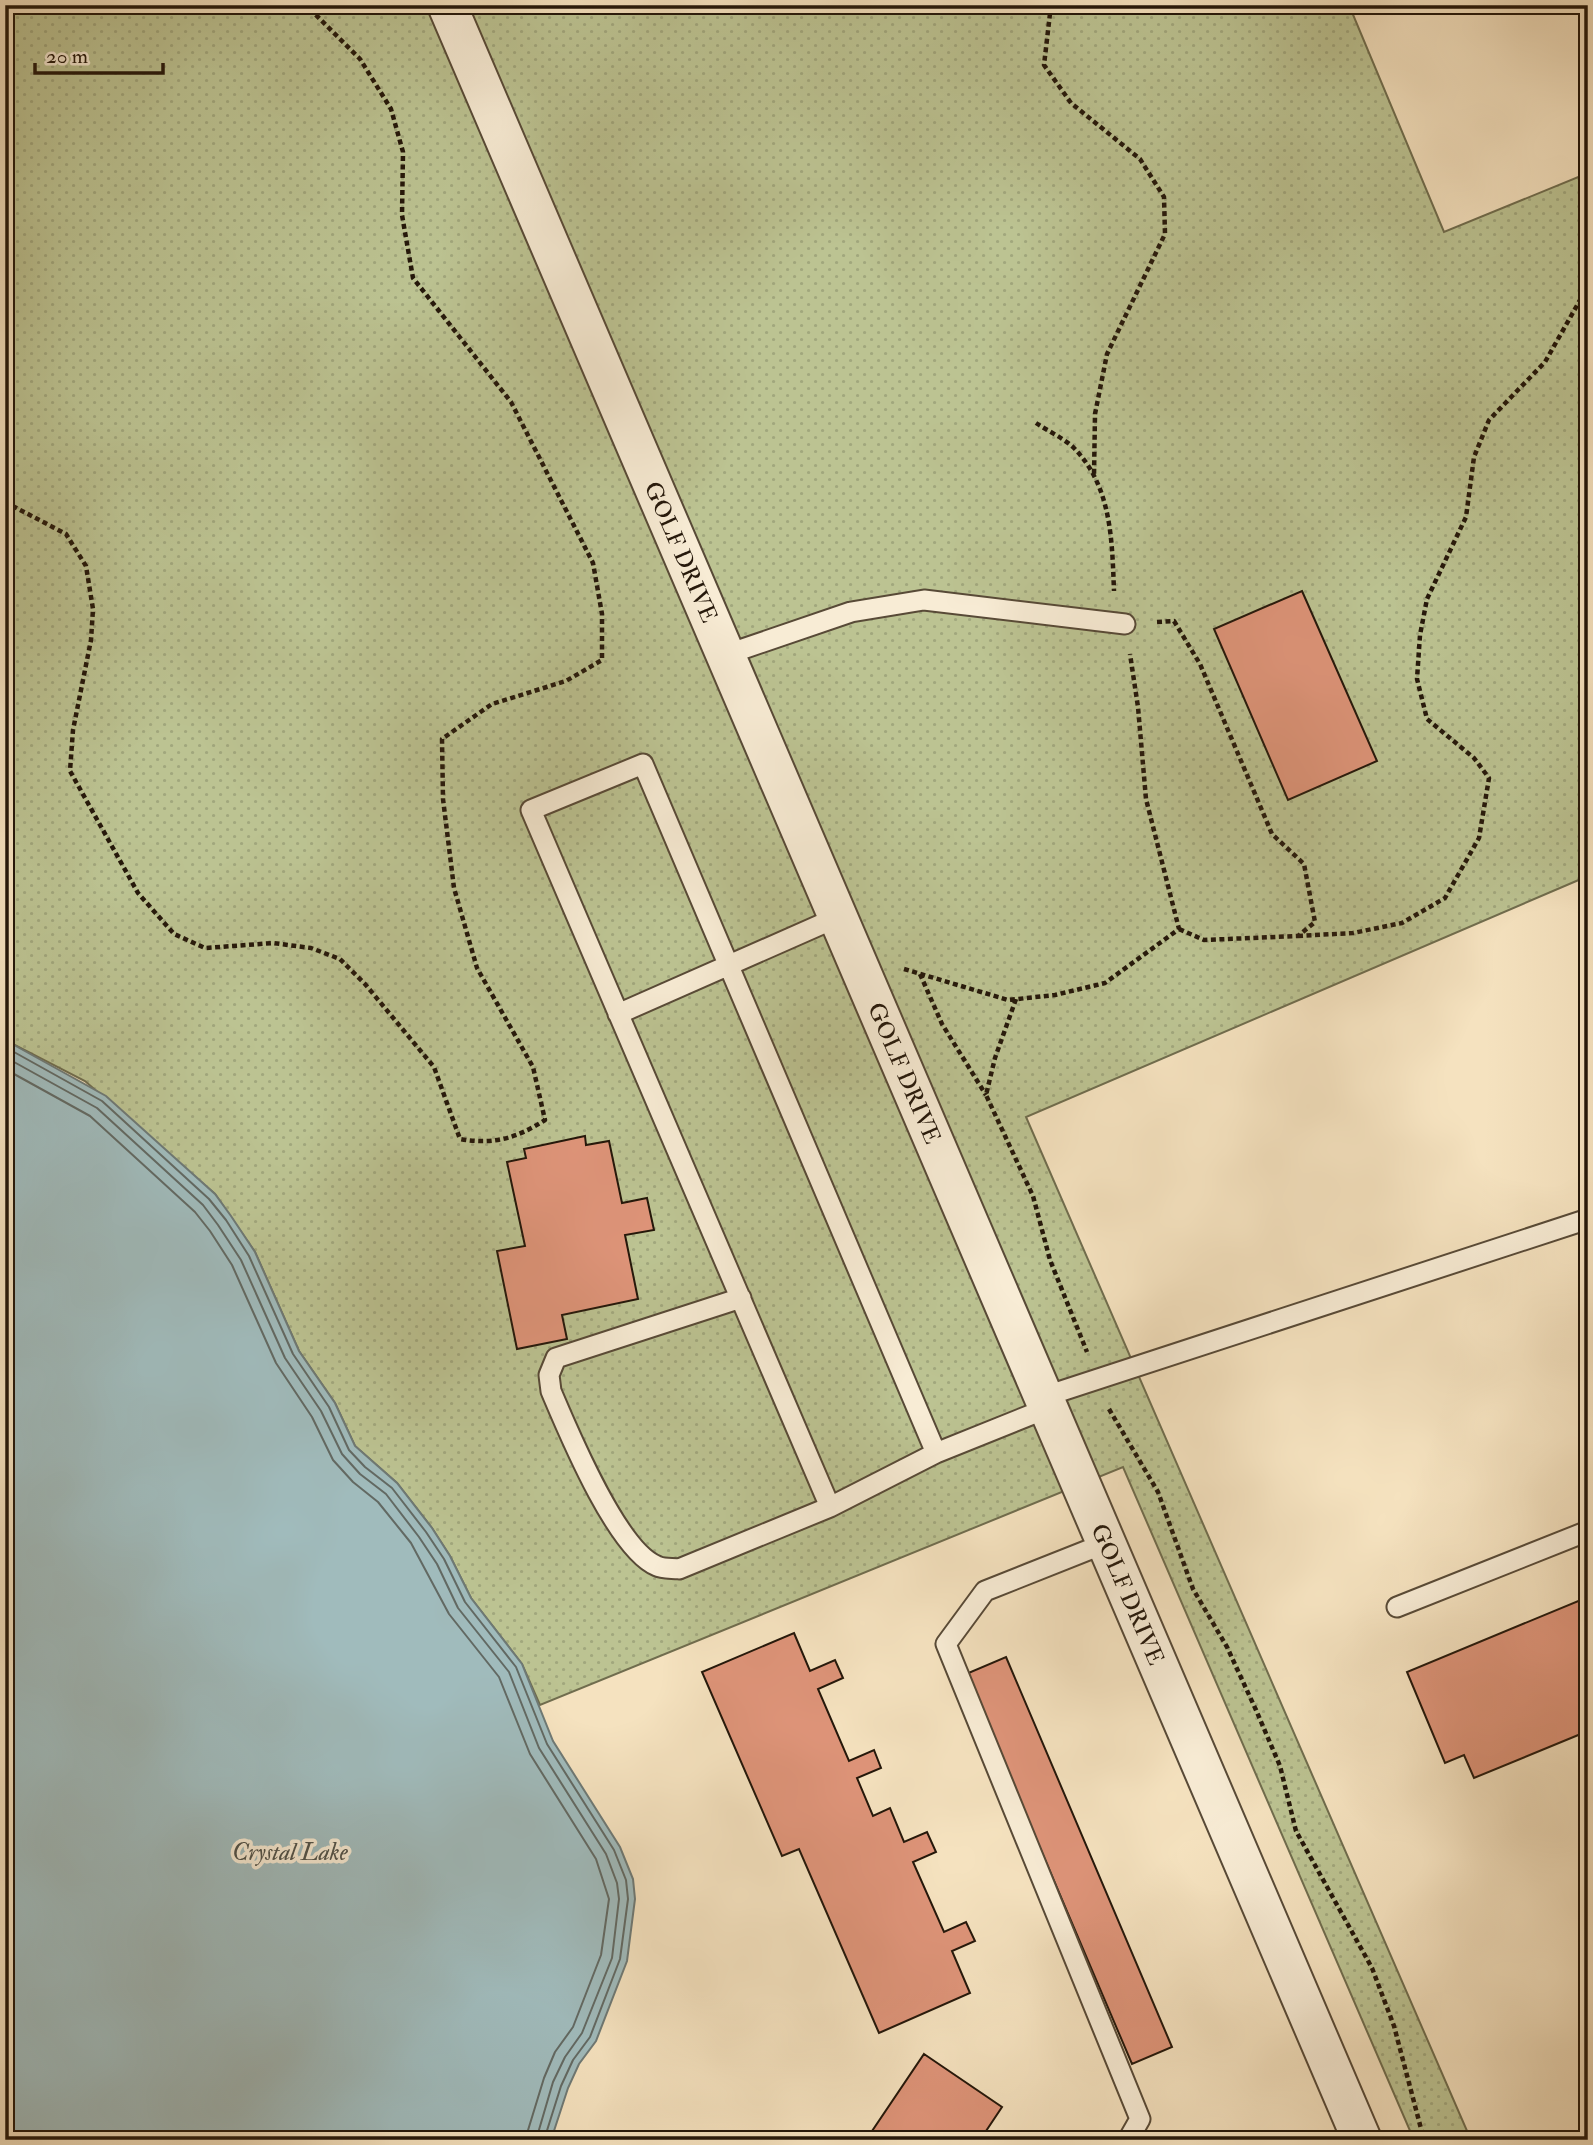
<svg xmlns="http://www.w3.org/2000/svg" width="1593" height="2145" font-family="'IM FELL Double Pica',serif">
  <defs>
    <pattern id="grass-dots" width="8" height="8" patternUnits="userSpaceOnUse" patternTransform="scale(1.75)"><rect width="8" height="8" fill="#bcc392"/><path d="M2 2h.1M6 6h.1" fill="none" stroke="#a1a77d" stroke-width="1.8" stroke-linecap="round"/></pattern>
  </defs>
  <rect width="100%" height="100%" fill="#f5e2bf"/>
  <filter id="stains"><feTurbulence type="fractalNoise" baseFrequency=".00286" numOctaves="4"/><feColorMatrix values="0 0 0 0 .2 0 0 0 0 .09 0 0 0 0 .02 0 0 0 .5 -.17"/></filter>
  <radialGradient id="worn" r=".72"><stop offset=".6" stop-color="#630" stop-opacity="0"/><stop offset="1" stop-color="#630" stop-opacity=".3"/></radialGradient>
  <path fill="url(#grass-dots)" stroke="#706d4e" stroke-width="2" d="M5,5h1344l95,227 144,-59v703l-562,241 445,1023h-57l-291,-673 -583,238 -18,-41 -51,-66 -21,-42 -18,-28 -35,-45 -42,-37 -20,-43 -36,-52 -44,-99 -40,-58 -130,-113 -80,-41z"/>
  <path fill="#a0bbbc" stroke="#6e7975" stroke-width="2" d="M5,1040l101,56 109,98 16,22 24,36 44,99 36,52 20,43 42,37 35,45 18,28 21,42 51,66 31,77 67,106 13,32 2,20 -8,62 -31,80 -17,23 -11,24 -17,52h-546z"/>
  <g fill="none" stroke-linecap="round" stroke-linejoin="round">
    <path stroke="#626963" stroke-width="2" d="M5,1047l97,54 107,98 17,21 23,36 44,98 36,53 20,43 16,17 27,21 34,44 18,27 21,43 51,65 31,77 67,106 12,30 2,19 -8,60 -30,78 -17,23 -12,26 -17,54
      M5,1057l92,51 106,97 15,20 23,35 44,98 36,53 21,43 18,20 26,20 33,43 18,27 21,44 51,64 30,76 67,106 11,29 2,16 -7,59 -30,75 -17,24 -12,25 -17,58
      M5,1069l85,47 105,96 15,19 22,34 44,98 36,54 21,43 20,22 25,20 33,41 38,71 50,63 31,77 66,105 13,40 -8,56 -28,72 -18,25 -11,26 -19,62"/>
  </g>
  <path fill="#de9479" stroke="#24170a" stroke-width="2" d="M1302,591l75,170 -89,39 -74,-171z
    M585,1136l1,9 23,-4 13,62 25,-5 7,32 -29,5 13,64 -76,16 5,24 -50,10 -20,-98 28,-5 -18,-84 19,-4 -2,-9z
    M1588,1597v134l-114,47 -10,-23 -19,8 -38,-91z
    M794,1633l16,38 25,-11 8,18 -25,11 31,72 25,-11 7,18 -24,10 16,38 17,-8 14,34 23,-10 9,20 -23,10 31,70 22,-10 9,19 -23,10 18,42 -91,40 -80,-184 -17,7 -80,-184z
    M1006,1657l166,390 -40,17 -166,-390z
    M924,2054l78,53 -22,33h-114z"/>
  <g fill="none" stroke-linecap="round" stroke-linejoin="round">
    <g stroke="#584a37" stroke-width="23">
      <path id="service" d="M725,655l126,-43 73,-12 201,24
        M618,1014l220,-97
        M741,1298l-185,60 -7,17 2,16c17,40 66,159 106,175 6,3 16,2 22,3l151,-62 106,-54 112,-45
        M1043,1397l545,-178
        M830,1507l-299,-697 112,-46 293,689
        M1106,1543l-121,48 -39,53 194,475 -12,21
        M1397,1607l191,-76"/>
    </g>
    <g stroke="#584a37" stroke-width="42">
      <g id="tertiary">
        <path id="s1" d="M447,5l915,2135"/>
      </g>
    </g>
    <path stroke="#24170a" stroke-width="4.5" stroke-dasharray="5 3.5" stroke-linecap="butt" d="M1051,5l-7,60 27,38 69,56 24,38 1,37 -58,120 -12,60 -1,62
      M1036,423c12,8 27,15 37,24 39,39 39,94 41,144
      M5,502l61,32 20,32 7,43 -2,31 -18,90 -3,41 68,122 36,41 31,14 68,-5 38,5 29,11 25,25 69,83 26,72c34,6 57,-1 85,-19l-12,-53 -56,-99 -23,-80 -11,-89 -1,-60 50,-35 74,-23 36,-21v-46l-9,-51 -82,-161 -98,-124 -11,-63 1,-63 -12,-43 -31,-50 -54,-54
      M1157,622l17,-1 26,43 72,170 32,30 11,58 -17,14 -94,4 -25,-11
      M1298,936l55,-3 49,-10 43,-25 34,-60 10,-60 -15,-20 -47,-39 -10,-40 3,-44 7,-36 39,-82 8,-60 15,-37 56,-58 43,-76
      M904,969l104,31 47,-5 50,-12 74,-54 -33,-130 -8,-92 -8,-53
      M920,974l22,50 44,71
      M1016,999l-21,59 -9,37 47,101 17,64 37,92
      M1109,1409l49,83 35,97 34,58 29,63 24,56 16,65 76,137 22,58 30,114"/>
    <use href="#service" stroke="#f8ecd5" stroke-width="19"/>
    <use href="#tertiary" stroke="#f8ecd5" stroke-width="38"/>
  </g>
  <g text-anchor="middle" stroke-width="7" stroke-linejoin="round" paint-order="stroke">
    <g font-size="23" fill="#24170a" stroke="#f8ecd5">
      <text dy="8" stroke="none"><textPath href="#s1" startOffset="595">GOLF DRIVE</textPath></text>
      <text dy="8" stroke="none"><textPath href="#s1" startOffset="1162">GOLF DRIVE</textPath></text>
      <text dy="8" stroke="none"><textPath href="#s1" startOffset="1729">GOLF DRIVE</textPath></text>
    </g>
    <g font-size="24" font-style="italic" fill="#4f5048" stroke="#f8ecd5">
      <text x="290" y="1860">Crystal Lake</text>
    </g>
  </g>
  <rect width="1593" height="2145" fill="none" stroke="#f5e2bf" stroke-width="28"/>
  <rect x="7" y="7" width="1579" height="2131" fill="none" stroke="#24170a" stroke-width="3.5"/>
  <rect x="14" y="14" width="1565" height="2117" fill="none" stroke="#24170a" stroke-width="2"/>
  <path d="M35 63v10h128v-10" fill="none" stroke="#24170a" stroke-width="3.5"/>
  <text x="46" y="63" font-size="21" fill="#24170a" stroke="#f8ecd5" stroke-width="5" paint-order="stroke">20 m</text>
  <rect width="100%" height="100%" filter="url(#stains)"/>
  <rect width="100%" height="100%" fill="url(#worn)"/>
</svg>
